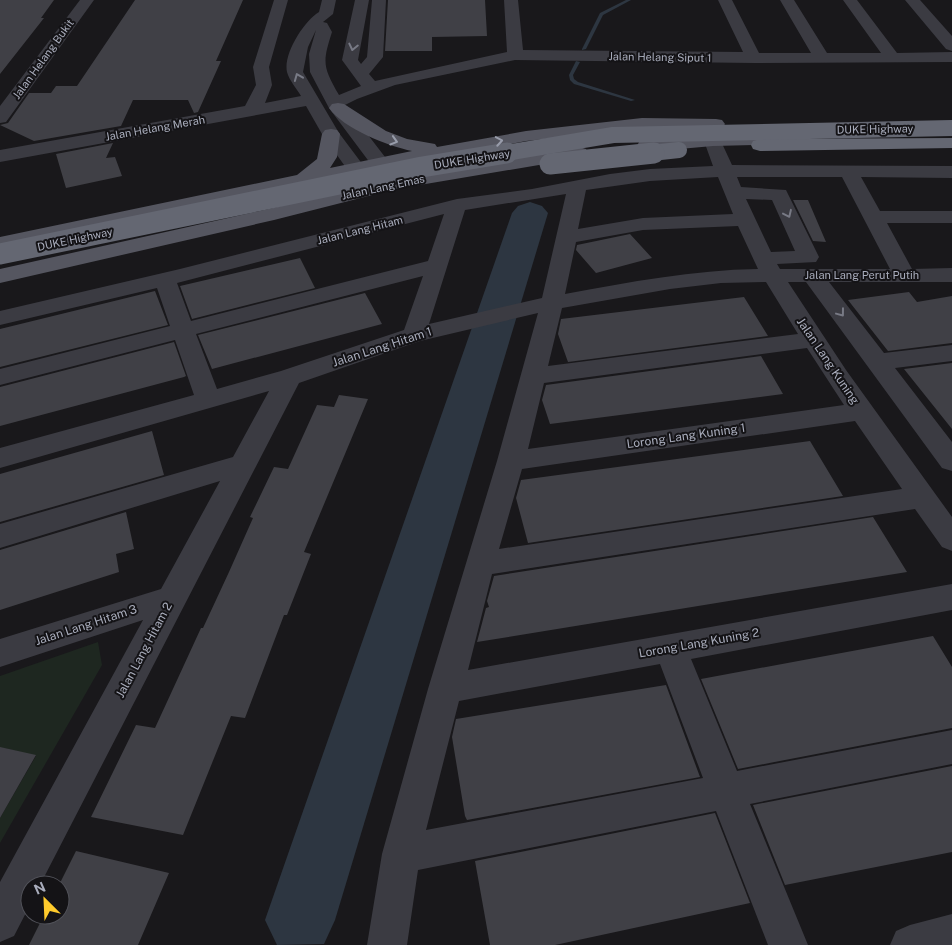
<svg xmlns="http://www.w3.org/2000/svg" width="952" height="945" font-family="'Public Sans',sans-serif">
  <rect width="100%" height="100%" fill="#19181b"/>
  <path fill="#1e2720" d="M98,642l4,23 -102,178v-25l36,-62 -32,-8 -4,5v-77z"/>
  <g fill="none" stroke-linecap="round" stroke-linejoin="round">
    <path fill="#2d3641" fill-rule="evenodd" d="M626,0h5l-28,15 -17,34 -4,1v-1l18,-36z
      M576,61l4,1 -7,13 1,4 4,3 57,18 -4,1 -57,-17 -4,-4 -1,-5z"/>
    <path fill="#2d3641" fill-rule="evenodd" d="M530,202l12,4 6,7 -213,707 -11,24 -47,1 -12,-25 247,-707 6,-7z"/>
  </g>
  <path fill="#404046" d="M0,0h54l-13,18h3l-44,56z
    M135,0h108l-27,61h5l-23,51 -4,1 -6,-13h-55l-12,26 -87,15 -34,-16 8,-2 21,-30h22l5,-7h21z
    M388,0h97l2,36 -55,1v14h-47z
    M113,143l-7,15 9,-1 7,19 -56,12 -10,-34z
    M793,200h15l18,42 -13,-1z
    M630,234l22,24 -56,15 -20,-23 1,-5z
    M300,258l15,30 -123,31 -12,-33z
    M155,291l13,34 -168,42v-38z
    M909,292l8,10 35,-6v47l-64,8 -40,-51z
    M365,293l17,31 -170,45 -14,-34z
    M744,297l24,39 -200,26 -10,-28 3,-15z
    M174,342l12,34 -2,1 -184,49v-39z
    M761,356l22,38 -233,30 -8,-24 4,-15z
    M952,363v66l-48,-60z
    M339,395l29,4 -64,153 7,2 -24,61h-3l-39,103 -14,-2 -48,119 -92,-18 45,-92 19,3 46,-100h2l26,-56 24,-54 -3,-1 24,-50 14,2 29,-64 17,2z
    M152,431l12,44 -164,47v-48z
    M810,441l33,55 -315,47 -12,-45 5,-18z
    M126,512l8,37 -18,5 3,18 -119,38v-60z
    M873,517l34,55 -430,70 9,-34 3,-1 -2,-6 7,-25z
    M933,636l19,31v61l-214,41 -37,-90z
    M666,685l34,92 -233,43 -2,-4 -13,-79 4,-18z
    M0,747l36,8 -36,63z
    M952,766v86l-167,33 -32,-80z
    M715,813l35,90 -195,42h-65l-15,-84z
    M76,851l93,22 -31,72h-109l15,-30h16l-1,-30z"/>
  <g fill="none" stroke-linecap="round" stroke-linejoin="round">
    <path fill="#3b3b42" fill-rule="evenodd" d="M80,0h14l-88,122 -6,1v-17z
      M274,0h14l-19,67 3,18 -7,18 36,-7c-4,-7 -12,-16 -14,-24 -4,-18 17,-51 32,-60l3,-12h14l-3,14 -10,8 4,1 5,9c-10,31 -9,35 7,63l22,-9 -19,-26 13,-60h14l-11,60 3,4 6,-7 5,-57h14l-3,57 -14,17 6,7 132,-29 -3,-52h14l5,50 220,2 -25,-52h14l27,53h52l-31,-53h14l33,53h54l-38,-53h14l40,53 55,-1v10l-198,1 -239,-3 -120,25 -38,14 -12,6 60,78 -3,4 -7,2 -7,-2 -59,-79 -19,-36 -1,-18 7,-24 -8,17 -5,25 36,61 42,56 -3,4 -7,2 -7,-2 -42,-59 -16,-28 -306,56v-12l245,-44 11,-21 -3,-18z
      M905,0h15l32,36v15l-6,-2z
      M713,136l6,1 13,28 220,1v12l-91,-1 19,34h72v12h-65l25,46 40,-1v14h-123l55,71 68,-8v16l-57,7 57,74v29l-10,-3 -136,-186h-18l58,88 106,147v34l-10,-4 -27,-38 -423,65 -24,96 484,-86v26l-261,49 46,112 215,-41v34l-202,40 58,141h-40l-52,-134 -298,59 -11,75h-40l15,-91 46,-165 69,-228 41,-148 -118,28 -121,42 -259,502h-10v20l-16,31 -14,6v-60l143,-262 -143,47v-28l161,-50 59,-108 -220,67v-24l233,-67 36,-66 -269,77v-20l194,-53 -19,-55 -175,45v-16l170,-43 -13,-38 -157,37v-14l180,-42 277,-70 75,-10 78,-15 40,-5 63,-3 -9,-25 3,-4zM718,177l15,37 -90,4 -65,11 8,-39 64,-9zM737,177h105l48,92h-110l-3,-5 39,-2 3,-5 -33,-67 -45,-3zM566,194l-24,104 -113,26 36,-114zM746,199l26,1 23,51 -24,1zM444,214l-16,47 -237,60 -14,-38zM738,226l20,43c-65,1 -128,13 -193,25l11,-52 67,-12zM423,276l-19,54 -123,41 -64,18 -21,-55zM766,282l32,52 -250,32 14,-58 108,-19 51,-6zM807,348l37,57 -316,44 16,-66zM855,421l47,68 -403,60 23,-80zM660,664l43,114 -277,52 33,-129z
      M952,914v31h-62l6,-14 14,-6z"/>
    <path fill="#555660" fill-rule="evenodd" d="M338,103l6,1 42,27 21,8 28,5 2,3 89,-16 116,-13 74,1 6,1 3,4 -3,4 -6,1 -74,-1 -116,13 -146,28 -380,80v-12l297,-62 20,-16 5,-25 3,-4 6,-1 6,1 3,4 -3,23 -7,11 82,-17c-24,-5 -68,-22 -83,-43l3,-4z
      M793,135l6,1 3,4 -3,4 -86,2 -67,6 -7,-2 -2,-4 2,-4 7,-2 67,-4z
      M579,147l7,2 2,4 -2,4 -190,32 -122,31 -274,63v-14l273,-61 122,-31z"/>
    <path fill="#646772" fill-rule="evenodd" d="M952,138v10l-192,3 -7,-2 -2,-4 2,-4 7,-2z"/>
    <path stroke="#646772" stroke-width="16" d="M500,154l113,-19 339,-7
      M642,154l37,-4"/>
    <path stroke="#646772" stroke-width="21" d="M550,164l104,-11
      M0,254l422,-87 85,-14"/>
  </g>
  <defs><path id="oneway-chevron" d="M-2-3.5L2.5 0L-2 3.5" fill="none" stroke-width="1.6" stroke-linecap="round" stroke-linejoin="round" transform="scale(1.25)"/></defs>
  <g stroke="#787a85">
    <use href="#oneway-chevron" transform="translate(353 47) rotate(103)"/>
    <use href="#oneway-chevron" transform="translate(298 77) rotate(-112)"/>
    <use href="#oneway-chevron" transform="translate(788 214) rotate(65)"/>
    <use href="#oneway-chevron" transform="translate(841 313) rotate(53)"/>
  </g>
  <g stroke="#989caa">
    <use href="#oneway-chevron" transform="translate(394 141) rotate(17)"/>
    <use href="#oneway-chevron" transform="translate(499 141) rotate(-10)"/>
  </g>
  <g text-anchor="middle" stroke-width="4" stroke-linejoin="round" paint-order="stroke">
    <g font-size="11" fill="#a9adbc" stroke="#141316">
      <text transform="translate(660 57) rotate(1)" y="4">Jalan Helang Siput 1</text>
      <text transform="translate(43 59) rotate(-54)" y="4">Jalan Helang Bukit</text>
      <text transform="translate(155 128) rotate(-10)" y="4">Jalan Helang Merah</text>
      <text transform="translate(875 129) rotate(-1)" y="4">DUKE Highway</text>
      <text transform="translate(472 159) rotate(-9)" y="4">DUKE Highway</text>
      <text transform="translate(383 187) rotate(-12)" y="4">Jalan Lang Emas</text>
      <text transform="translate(360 230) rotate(-14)" y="4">Jalan Lang Hitam</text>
      <text transform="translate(75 239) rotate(-12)" y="4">DUKE Highway</text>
      <text x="862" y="279">Jalan Lang Perut Putih</text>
    </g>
    <g font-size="12" fill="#a9adbc" stroke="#141316">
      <text transform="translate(382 347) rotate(-18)" y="4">Jalan Lang Hitam 1</text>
      <text transform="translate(828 361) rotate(56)" y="4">Jalan Lang Kuning</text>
      <text transform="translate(686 436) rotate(-8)" y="4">Lorong Lang Kuning 1</text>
      <text transform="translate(86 625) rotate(-18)" y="4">Jalan Lang Hitam 3</text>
      <text transform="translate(699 643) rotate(-10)" y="4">Lorong Lang Kuning 2</text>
      <text transform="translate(144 650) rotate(-62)" y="4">Jalan Lang Hitam 2</text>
    </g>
  </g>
  <g transform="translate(45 900) rotate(336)"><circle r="24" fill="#141316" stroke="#505158"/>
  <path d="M0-4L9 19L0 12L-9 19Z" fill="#ffcb2c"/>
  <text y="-8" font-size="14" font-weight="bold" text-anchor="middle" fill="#a9adbc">N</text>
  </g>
</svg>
